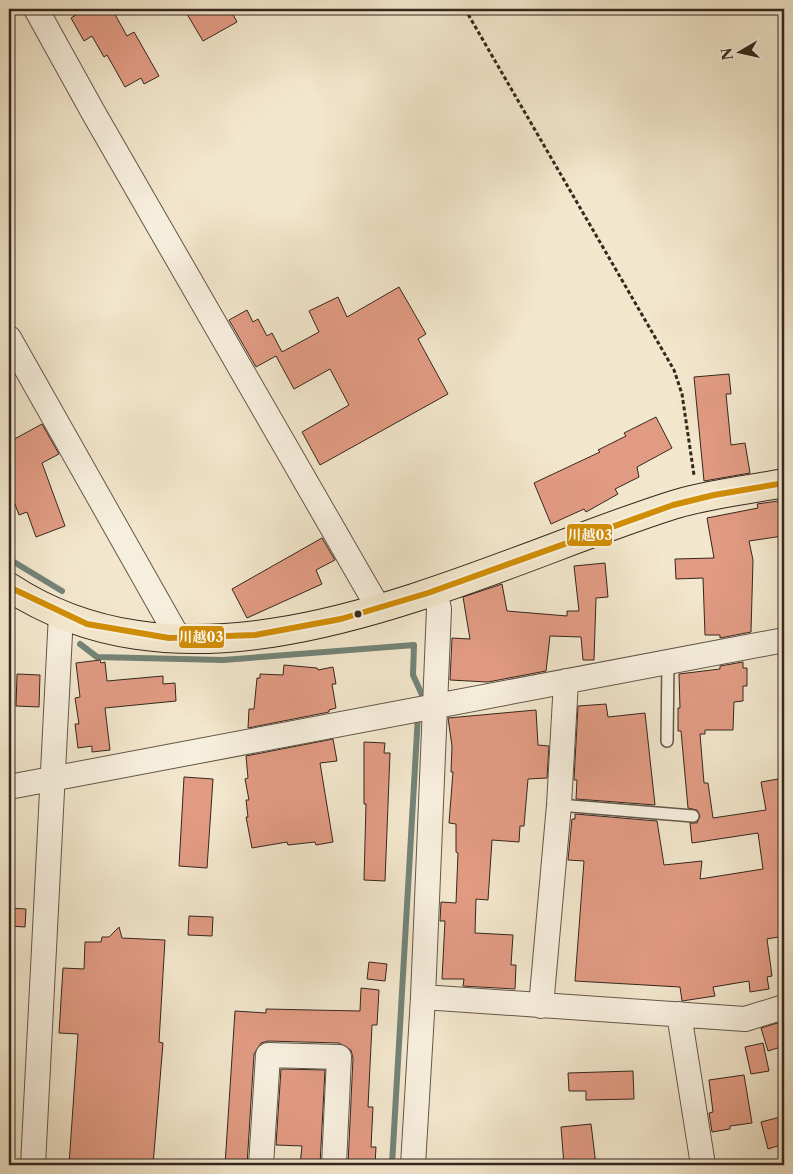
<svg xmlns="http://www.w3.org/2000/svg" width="793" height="1174" font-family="'Libre Caslon Text','Noto Serif JP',serif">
  <rect width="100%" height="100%" fill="#f2e6cc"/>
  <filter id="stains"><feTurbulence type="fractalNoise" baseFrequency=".004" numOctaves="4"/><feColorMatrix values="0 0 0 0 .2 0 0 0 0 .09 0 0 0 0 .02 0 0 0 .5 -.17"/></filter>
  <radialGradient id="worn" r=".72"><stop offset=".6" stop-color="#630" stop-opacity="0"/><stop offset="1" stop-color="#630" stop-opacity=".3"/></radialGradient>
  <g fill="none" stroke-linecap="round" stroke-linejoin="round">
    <path stroke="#738377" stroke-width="6" d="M9,559l53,32
      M80,644l17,13 126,3 191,-15 -1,30 10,22 -2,6
      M392,1165l26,-450"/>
  </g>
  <path fill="#e19b83" stroke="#35271e" d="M86,9h26l15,27 7,-4 25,44 -15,8 -3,-6 -16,9 -18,-32 -3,2 -12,-21 -8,5 -13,-23z
    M184,9h46l7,13 -34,19z
    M399,287l27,47 -8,5 30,55 -128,71 -18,-33 47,-27 -19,-36 -36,20 -18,-33 -20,11 -27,-47 18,-10 6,12 5,-3 9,17 5,-3 10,19 37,-20 -10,-21 29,-14 9,20z
    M729,374l2,20h-5l5,51 14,-2 5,30 -46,8 -10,-104z
    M656,417l16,31 -35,19 2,10 -24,12 3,5 -32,18 -2,-3 -33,15 -17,-41 66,-31 -2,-2 28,-14 -2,-3z
    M42,424l17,30 -17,9 23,63 -29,11 -9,-25 -8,3 -10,-27v-46z
    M778,501l5,35 -34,5 4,19 -2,72 -31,6v-3h-15l-2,-57 -27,1 -1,-20 39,-1 -7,-40 51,-10 -1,-4z
    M322,538l13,22 -19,10 6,14 -75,34 -15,-29z
    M605,563l3,34 -12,1 -2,62h-11l-2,-23 -31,-1 -4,35 -58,11 -38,-2 2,-42 18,1 -7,-42 39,-13 5,27 60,5v-5h12l-5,-45z
    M100,660l1,3 4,-1 2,19 56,-5v8l12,-1 1,18 -71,7 5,42 -18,2v-6l-14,2 -3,-24h4l-4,-26 5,-1 -4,-34z
    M743,662v6h4v18h-4v15l-9,1 -1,28h-28v4h-5l4,49h4l5,35 53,-8 -5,-28 23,-4v158l-17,3 5,37 -5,1 2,12 -19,3 -1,-11 -36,6 2,9 -33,5 -2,-14 -105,-6 9,-120 -16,-1 4,-41h3v-5l82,7 7,44 38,-4 -2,18 63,-10 -5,-36 -66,10 -2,-20h7l3,-7 -3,-6 -9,-2 -7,-77h-3v-23h2l-1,-34 41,-5v-3z
    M284,665l33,3 1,2 15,-3 3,17h-4l4,24 -7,2v2l-81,16 1,-19h5l3,-31h3v-4l23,1z
    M17,674l23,1 -1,32 -23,-1z
    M606,704l2,13 37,-4 10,92 -79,-6 1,-19h-3l4,-74z
    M536,710l2,35 11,1 -2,32 -19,1 -4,47h-4l-1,16 -27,-2 -4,60 -12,-1 -1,34 38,2 -2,30h5l-1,24 -52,-3 1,-7h-22l3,-58h-5l1,-19 15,1 2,-50 -2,-1v-28l-7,-1 4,-51h-2l1,-26 -4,-28z
    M333,739l4,22 -17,2 13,79 -17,3 -1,-3 -27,3 -1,-3 -35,6 -6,-31h2l-2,-17h3l-4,-21 3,-1 -2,-22z
    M364,742l21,1 -1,10h6l-5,128 -21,-1 2,-76h-2z
    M184,777l29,2 -6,89 -28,-2z
    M9,908l17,1 -1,18 -16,-1z
    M189,916l24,1 -1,19 -24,-1z
    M119,927l3,11 43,2 -6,102 4,1 -10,122h-84l9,-131 -19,-1 4,-65 21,1 1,-27h16l1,-5h7z
    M369,962l18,2 -2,17 -18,-2z
    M361,988l18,2 -2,35h-5l-4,82h5l-2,40h5l-1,18h-27l5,-107 -2,-8 -12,-7 -71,-2 -7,2 -7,11 -7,111h-22l10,-154 31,2v-4l94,2z
    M784,1021v25l-16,5 -7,-23z
    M763,1043l6,28 -18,3 -6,-27z
    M281,1069l44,1 -5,95h-20l2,-19 -26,-1z
    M633,1071l1,28 -48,1v-9h-17l-1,-18z
    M744,1075l8,48 -22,3v3l-18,3 -3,-19 4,-1 -4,-32z
    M784,1116v28l-16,5 -7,-27z
    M591,1124l5,41h-32l-3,-38z"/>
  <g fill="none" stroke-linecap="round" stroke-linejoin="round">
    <g stroke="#64574a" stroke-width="14">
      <path id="service" d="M667,741l1,-80
        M559,805l134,11"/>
    </g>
    <g stroke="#64574a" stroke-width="26">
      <path id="minor" d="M36,9l57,103 286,497
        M9,338l170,301
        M9,787l775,-147
        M423,997l322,22 39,-12
        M541,1006l18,-201 7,-124
        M679,1014l24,151
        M33,1165l28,-551
        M261,1165l7,-110 71,2 -5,108
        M413,1165l10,-168 16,-388 -4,-18"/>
    </g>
    <g stroke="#35271e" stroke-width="30">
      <path id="primary" d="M9,587c200,131 465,-19 664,-82 35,-11 75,-15 111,-22"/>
    </g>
    <path stroke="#35271e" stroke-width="3" stroke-dasharray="4 2.5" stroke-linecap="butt" d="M465,9l209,361 8,24 12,81"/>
    <use href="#service" stroke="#f7efde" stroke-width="11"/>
    <use href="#minor" stroke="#f7efde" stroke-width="24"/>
    <use href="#primary" stroke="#f2e6cc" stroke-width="28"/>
    <g stroke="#f7efde" stroke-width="10">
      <path id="bus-1" d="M9,587l78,37 82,14 86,-3 86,-16 87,-26 245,-88 41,-10 70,-12"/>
    </g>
    <use href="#bus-1" stroke="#d08d06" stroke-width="6"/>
  </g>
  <circle fill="#35271e" stroke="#f7efde" stroke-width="2" cx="358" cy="614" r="4.5"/>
  <g stroke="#f7efde" stroke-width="2">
    <rect x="566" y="523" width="47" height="24" rx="5" fill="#d08d06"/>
    <rect x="178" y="625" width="47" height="24" rx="5" fill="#d08d06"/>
  </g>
  <g font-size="14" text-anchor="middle" font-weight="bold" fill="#fff">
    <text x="590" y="540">川越03</text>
    <text x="201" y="642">川越03</text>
  </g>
  <rect width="793" height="1174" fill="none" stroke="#f2e6cc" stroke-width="30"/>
  <rect x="10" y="10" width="773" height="1154" fill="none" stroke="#35271e" stroke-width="2.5"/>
  <rect x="15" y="15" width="763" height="1144" fill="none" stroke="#35271e"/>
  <g transform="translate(740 52) rotate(261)" stroke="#f7efde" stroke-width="4" paint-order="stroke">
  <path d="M0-4L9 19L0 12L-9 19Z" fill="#35271e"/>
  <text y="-8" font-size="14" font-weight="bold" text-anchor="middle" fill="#35271e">N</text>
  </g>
  <rect width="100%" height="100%" filter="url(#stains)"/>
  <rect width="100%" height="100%" fill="url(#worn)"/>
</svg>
